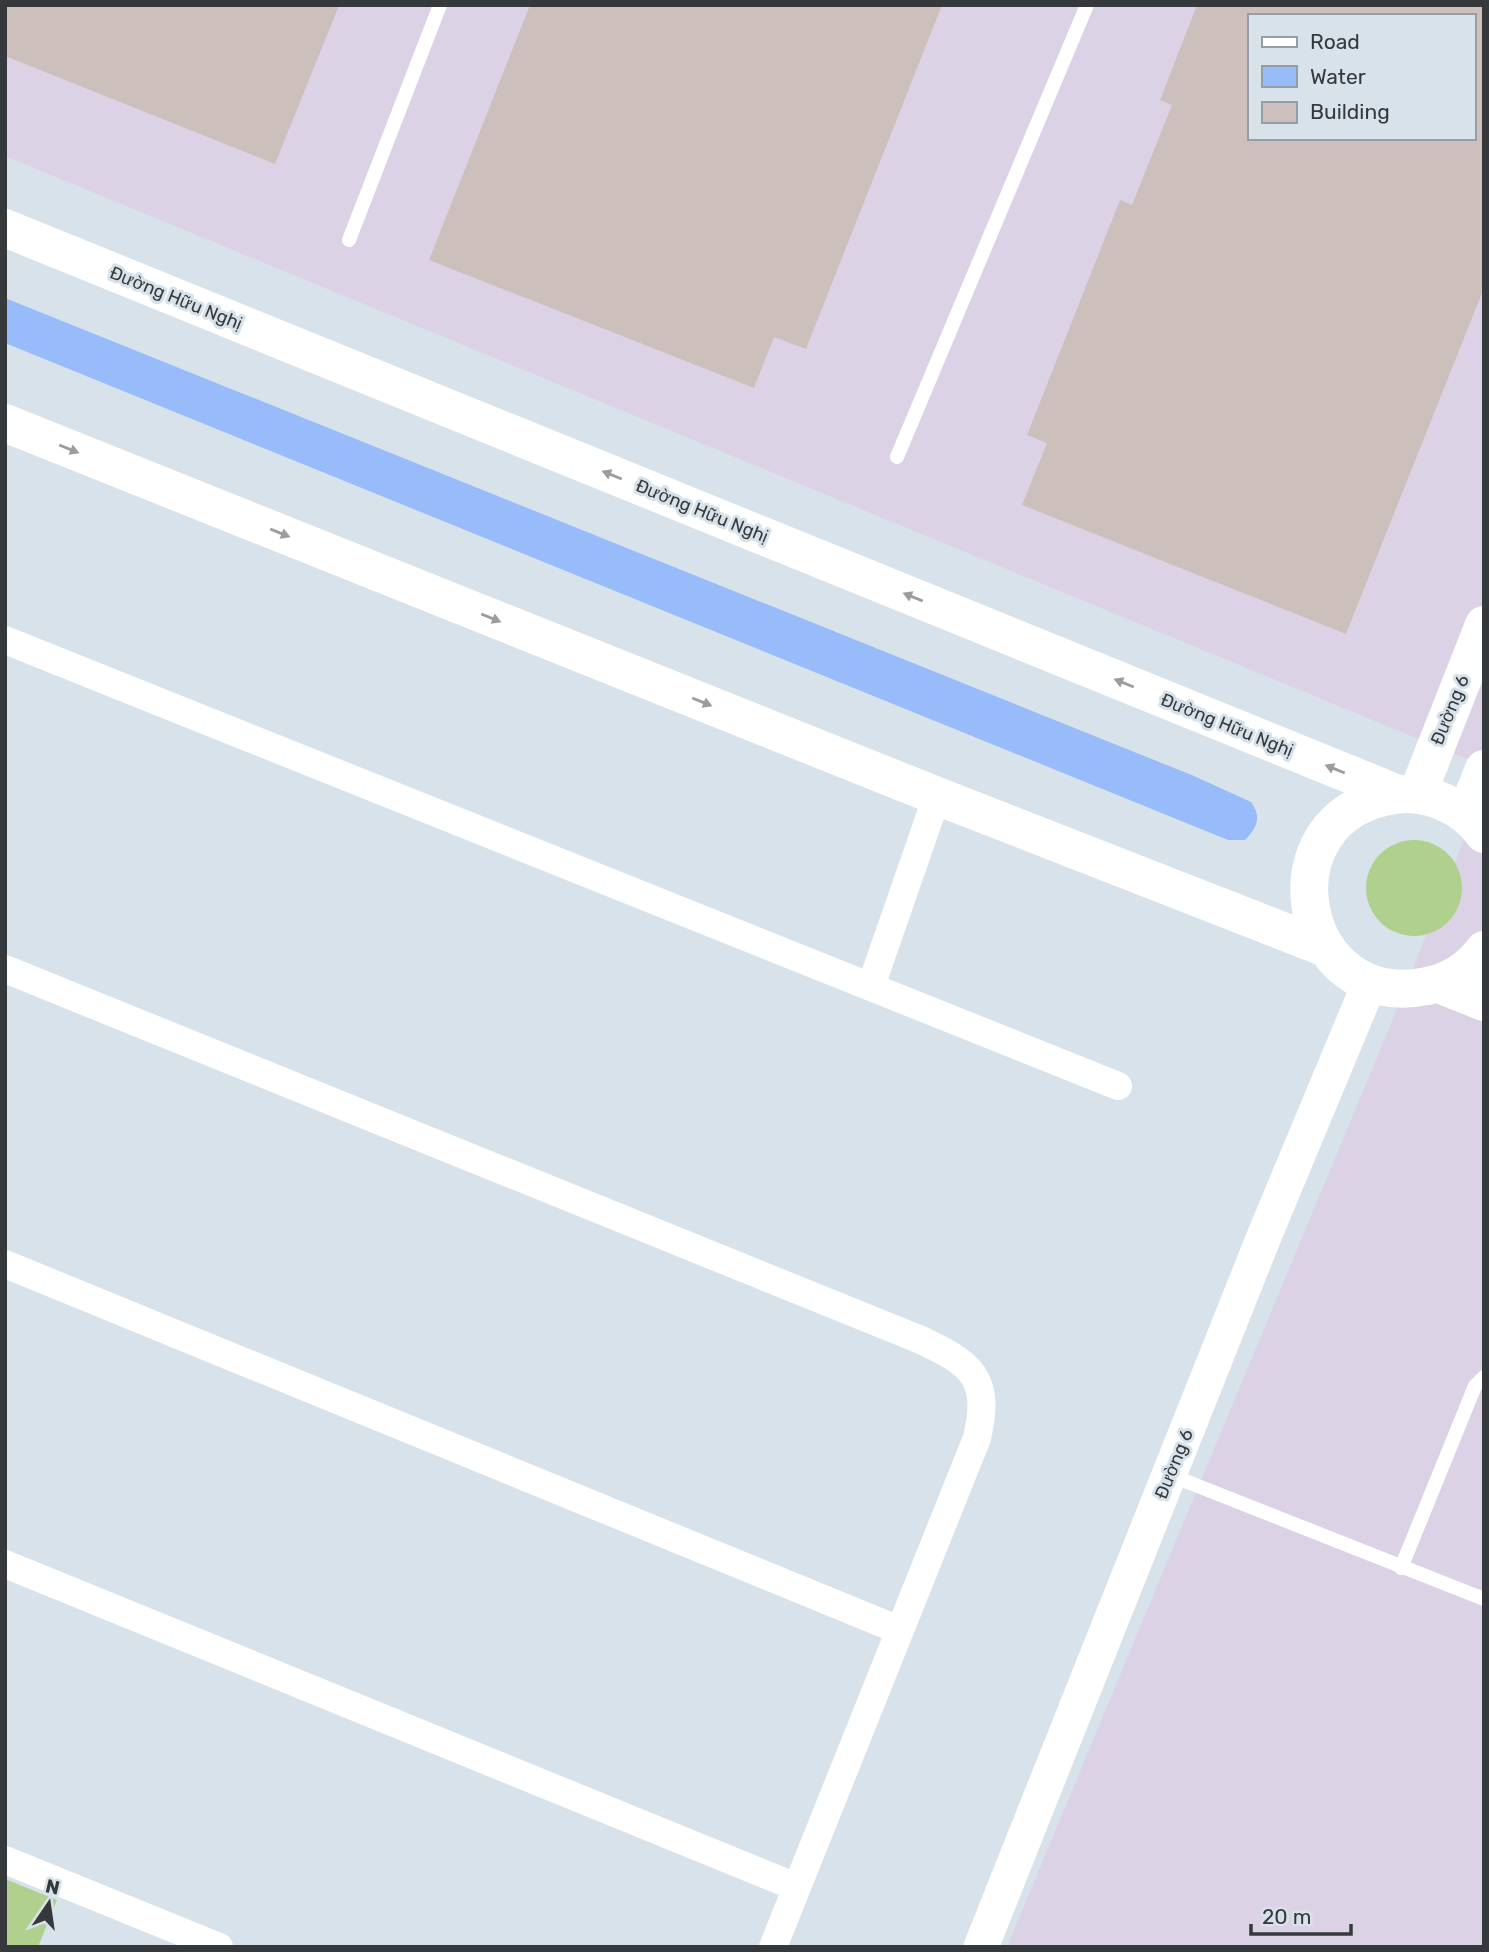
<svg xmlns="http://www.w3.org/2000/svg" width="1489" height="1952" font-family="Rubik,sans-serif">
  <rect width="100%" height="100%" fill="#d7e2ea"/>
  <path fill="#dbd2e6" fill-rule="evenodd" d="M5,5h1479v761l-1479,-610zM1249,16h224v122h-224z
    M1484,789v1158h-477l383,-921z"/>
  <path fill="#afd18d" d="M1366 888a48 48 0 1 1 96 0a48 48 0 1 1-96 0Z
    M5,1879l52,21 -19,47h-33z"/>
  <path fill="#98bbf9" d="M5,298l1189,478 57,26c11,15 6,26 -6,38h-17l-1223,-497z"/>
  <path fill="#cdc0bc" fill-rule="evenodd" d="M5,5h330l3,3 -63,156 -270,-108z
    M530,5h412l-136,344 -32,-12 -20,51 -325,-128z
    M1197,5h287v283l-138,346 -324,-129 25,-62 -20,-8 93,-235 12,5 40,-100 -12,-5zM1249,16h224v122h-224z"/>
  <g fill="none" stroke-linecap="round" stroke-linejoin="round">
    <path stroke="#fff" stroke-width="14" d="M349,240l91,-235
      M897,457l190,-452
      M1170,1475l314,124
      M1401,1568l74,-182 9,-9"/>
    <path stroke="#fff" stroke-width="28" d="M5,640l1113,446
      M5,969l916,371c51,24 70,38 56,98l-204,509
      M871,986l66,-190
      M5,1264l894,366
      M5,1564l791,323
      M5,1860l214,87"/>
    <path stroke="#fff" stroke-width="35" d="M981,1947l284,-713 105,-252"/>
    <path stroke="#fff" stroke-width="38" d="M5,228l1393,566
      M5,423l932,373 389,152
      M1417,795l67,-170
      M1466,814l18,-45
      M1484,834c-19,-27 -56,-44 -89,-39 -136,19 -99,219 32,191 22,-4 44,-17 57,-36
      M1439,984l45,18"/>
  </g>
  <defs><path id="oneway-solid" d="M-6-.8H1V-3.2L6.5 0L1 3.2V.8H-6Z" transform="scale(1.75)"/></defs>
  <g fill="#9a9c9e">
    <use href="#oneway-solid" transform="translate(69 449) rotate(22)"/>
    <use href="#oneway-solid" transform="translate(612 475) rotate(-158)"/>
    <use href="#oneway-solid" transform="translate(280 533) rotate(22)"/>
    <use href="#oneway-solid" transform="translate(913 597) rotate(-158)"/>
    <use href="#oneway-solid" transform="translate(491 618) rotate(22)"/>
    <use href="#oneway-solid" transform="translate(1124 683) rotate(-158)"/>
    <use href="#oneway-solid" transform="translate(702 702) rotate(22)"/>
    <use href="#oneway-solid" transform="translate(1335 769) rotate(-158)"/>
  </g>
  <g text-anchor="middle" stroke-width="6" stroke-linejoin="round" paint-order="stroke">
    <g font-size="18" fill="#35393c" stroke="#d7e2ea">
      <text transform="translate(176 298) rotate(22)" y="6">Đường Hữu Nghị</text>
      <text transform="translate(702 511) rotate(22)" y="6">Đường Hữu Nghị</text>
      <text transform="translate(1450 710) rotate(-68)" y="6">Đường 6</text>
      <text transform="translate(1227 725) rotate(22)" y="6">Đường Hữu Nghị</text>
      <text transform="translate(1174 1464) rotate(-68)" y="6">Đường 6</text>
    </g>
  </g>
  <rect width="1489" height="1952" fill="none" stroke="#35393c" stroke-width="14"/>
  <rect x="1248" y="14" width="228" height="126" fill="#d7e2ea" stroke="#969ea4" stroke-width="2"/>
  <rect x="1262" y="37" width="35" height="10" fill="#ffffff" stroke="#969ea4" stroke-width="2"/>
  <text x="1310" y="49" font-size="21" fill="#35393c">Road</text>
  <rect x="1262" y="66" width="35" height="21" fill="#98bbf9" stroke="#969ea4" stroke-width="2"/>
  <text x="1310" y="84" font-size="21" fill="#35393c">Water</text>
  <rect x="1262" y="102" width="35" height="21" fill="#cdc0bc" stroke="#969ea4" stroke-width="2"/>
  <text x="1310" y="119" font-size="21" fill="#35393c">Building</text>
  <g transform="translate(49 1903) rotate(13)" stroke="#d7e2ea" stroke-width="5" paint-order="stroke">
  <path d="M0-5L12 26L0 18L-12 26Z" fill="#35393c"/>
  <text y="-10" font-size="19" font-weight="bold" text-anchor="middle" fill="#35393c">N</text>
  </g>
  <path d="M1251 1924v10h100v-10" fill="none" stroke="#35393c" stroke-width="3.5"/>
  <text x="1262" y="1924" font-size="21" fill="#35393c" stroke="#d7e2ea" stroke-width="5" paint-order="stroke">20 m</text>
</svg>
